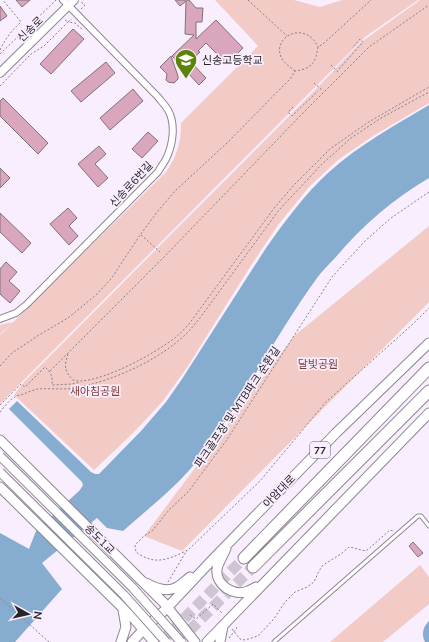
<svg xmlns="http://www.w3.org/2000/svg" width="429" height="642" font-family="'Nunito Sans','Noto Sans KR',sans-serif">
  <rect width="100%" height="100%" fill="#f9eefd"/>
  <path fill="#f2cbc6" d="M215,0h79l26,7 22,-7h76l-53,37 -365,367v-69l166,-163c11,-17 15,-28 15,-49l77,-77z
    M420,0h9v103l-56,33 -35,24 -29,27 -31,38 -28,42 -62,99 -25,35 -31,33 -38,36 -80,-75 10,-13 293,-294 43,-45z
    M429,226v76l-247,249 -38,-15 150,-200z
    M13,322l-13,12v-9z
    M420,565l9,12v27l-46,38h-53z"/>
  <path fill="#86acd0" d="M429,105v73c-36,21 -67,48 -94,80 -6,6 -13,13 -18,20 -28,39 -53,82 -78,123 -12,18 -24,37 -38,55 -22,29 -51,51 -78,75l-16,-3 -10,-10 -55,45 20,26 -47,53h-15v-109l29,16 7,-18 44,-41 3,-5 -1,-3 -73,-73 8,-8 74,71 4,2h4l42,-43 25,-29 16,-23 84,-131c19,-27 39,-54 63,-76 30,-27 65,-46 100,-67z
    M429,621v21h-4c-4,-8 -2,-15 4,-21z"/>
  <path fill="#daa6bd" stroke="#817177" d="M16,0h14l-8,7z
    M175,0h14l7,8h7l-1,14h-6v17l20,-19 27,28 -16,16 -21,-21 -8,8 2,1 -10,9 16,17 -7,7 -27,-29 22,-21 -9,-1 1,-33 -6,5z
    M0,6l7,10 -7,5z
    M73,29l11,10 -33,35 -11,-10z
    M171,56l7,20v3l-4,4 -6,-1 -2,-2 1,-6 -7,-7z
    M106,62l9,11 -34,29 -10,-11z
    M133,89l10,12 -33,29 -10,-12z
    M3,98l45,45 -10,11 -38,-38v-15z
    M148,132l10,9 -16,17 -10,-9z
    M99,146l7,8 -11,10 13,14 -10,9 -20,-23z
    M0,168l10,10 -10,10z
    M68,208l9,10 -8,8 9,10 -9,9 -19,-21z
    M0,213l31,30 -9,10 -22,-21z
    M6,262l11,10 -8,9 11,10 -10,12 -10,-9v-25z
    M413,542l10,11 -5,4 -9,-11z"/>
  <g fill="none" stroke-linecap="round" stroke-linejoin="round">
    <path stroke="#cfc5d2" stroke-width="11" stroke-dasharray="11 5.5" stroke-linecap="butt" d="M161,642l83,-84
      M178,642l75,-75"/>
    <g stroke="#8e8592" stroke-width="5">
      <path id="lane" d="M274,642l144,-126h3l8,10"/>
    </g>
    <g stroke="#8e8592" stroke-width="8">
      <path id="street" d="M0,319l16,-6 10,-8 132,-133c2,-4 6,-9 8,-13 7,-14 10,-35 2,-49 -3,-5 -7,-9 -10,-13l-95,-97"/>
    </g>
    <g stroke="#8e8592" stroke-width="10">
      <path id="secondary" d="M0,73l74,-73"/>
    </g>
    <g stroke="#8e8592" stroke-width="11">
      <path id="primary" d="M0,440l164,163 31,39
        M0,487l135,133 19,22
        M226,548c-2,6 -8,15 -9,21 -2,16 17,28 31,22 3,-1 6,-3 8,-4
        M146,583c9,5 21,10 31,4 4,-2 9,-7 13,-10
        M121,642l5,-15 -3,-17
        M132,642l11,-12 24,-22 46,-49 123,-126 93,-90
        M207,642l222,-229
        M220,642l3,-16"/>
    </g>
    <g stroke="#8e8592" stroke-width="13">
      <path id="highway" d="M244,558l185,-190
        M253,567l176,-176"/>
    </g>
    <path stroke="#88808a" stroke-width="1" stroke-dasharray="2 2" stroke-linecap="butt" d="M248,0l39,36
      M81,9l4,-4 -4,-3
      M65,20l3,2 4,-3
      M0,50c6,-12 11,-19 21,-28l-18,-22
      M0,54l56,-54
      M331,65l8,8
      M339,69l24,-27 -3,-3 -8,9
      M295,71c-5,-4 -11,-8 -14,-14 -9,-21 25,-37 37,-10
      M314,83l8,7
      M0,86l31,-32 13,-8 24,-24 7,1 7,6
      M293,107l-5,5 4,4 26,-25
      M429,192l-38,26 -26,23 -33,36 -106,164 -38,51 -19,18 -17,21 -8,5 -9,9 1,7c3,2 7,5 11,6 14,6 28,-2 41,-8l72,-69 65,-78 89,-80 15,-15
      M141,235l9,8 10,9
      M68,354c-4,13 -4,16 5,26 3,1 6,1 9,1 28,-3 72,-27 94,-44 5,-4 9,-9 13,-13l86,-117 19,-22 36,-36 37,-26 62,-36
      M0,366l12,-13 27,-18 29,-17 28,-23 15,-16 29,-44 18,-24 17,-20 52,-48 63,-64 5,-8c16,-2 21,-8 23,-24l5,-3 48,-44
      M50,371l114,-114 139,-144 66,-66 60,-42
      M0,405l21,-21 4,3 20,-20c6,5 8,10 7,18l20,-1 8,-2
      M0,412c4,-5 9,-12 15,-15 2,-2 6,-2 9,-3 4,-2 9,-4 14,-5 12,-1 25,1 37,-1 37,-7 83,-27 111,-54 7,-7 13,-15 19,-23l74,-101 42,-45 30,-27 30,-20 48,-26
      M168,582l19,-32
      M0,598l49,44
      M190,615l6,4 17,-15 10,10
      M232,629l8,10 5,1 13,-4 15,-16 12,-18 10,-10 12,-5 7,-5 5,-11 4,-6 18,-11 8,-7c6,1 11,3 17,4l24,-21 3,1
      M229,638l8,-10 -2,-2"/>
    <use href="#lane" stroke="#fff" stroke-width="3"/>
    <use href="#street" stroke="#fff" stroke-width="6"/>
    <use href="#secondary" stroke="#fff" stroke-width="8"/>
    <use href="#primary" stroke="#fff" stroke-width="9"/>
    <use href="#highway" stroke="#fff" stroke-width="11"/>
    <g stroke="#8e8592" stroke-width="10" stroke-linecap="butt">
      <path id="secondary-bridge" d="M0,456l132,131 49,55
        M0,472l124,123 42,47"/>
    </g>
    <use href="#secondary-bridge" stroke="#fff" stroke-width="8"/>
  </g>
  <defs>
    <g id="school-pin" transform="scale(1.15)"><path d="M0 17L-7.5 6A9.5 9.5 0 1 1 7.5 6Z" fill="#5b8306" stroke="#f9eefd"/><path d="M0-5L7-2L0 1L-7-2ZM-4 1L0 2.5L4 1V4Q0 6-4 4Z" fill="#fff"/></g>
  </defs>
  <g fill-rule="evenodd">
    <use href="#school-pin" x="186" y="60"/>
  </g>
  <g text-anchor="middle" stroke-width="3.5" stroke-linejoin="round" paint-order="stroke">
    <rect fill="#f9eefd" stroke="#666068" stroke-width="1" x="310" y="442" width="20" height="16" rx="3"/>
    <g font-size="10" font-weight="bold" fill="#272328">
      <text x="320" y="454">77</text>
    </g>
    <g font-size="11" fill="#272328" stroke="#f9eefd">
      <text transform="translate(30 29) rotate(-44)" y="4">신송로</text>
      <text transform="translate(131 184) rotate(-47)" y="4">신송로6번길</text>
      <text transform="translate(237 407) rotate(-56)" y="4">파크골프장 및 MTB파크 순환길</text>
      <text transform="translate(279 491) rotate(-46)" y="4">아암대로</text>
      <text transform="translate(100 539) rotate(45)" y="4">송도1교</text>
    </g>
    <g font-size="11" fill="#272328" stroke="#f9eefd" text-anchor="start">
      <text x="202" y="64">신송고등학교</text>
    </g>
    <g font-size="11" fill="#813b37" stroke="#f9eefd">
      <text x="318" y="368">달빛공원</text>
      <text x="95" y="395">새아침공원</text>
    </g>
  </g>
  <g transform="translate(28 614) rotate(98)" stroke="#f9eefd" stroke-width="3" paint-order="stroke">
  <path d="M0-3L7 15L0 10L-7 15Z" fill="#272328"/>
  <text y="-6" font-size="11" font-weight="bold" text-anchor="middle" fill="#272328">N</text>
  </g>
</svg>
